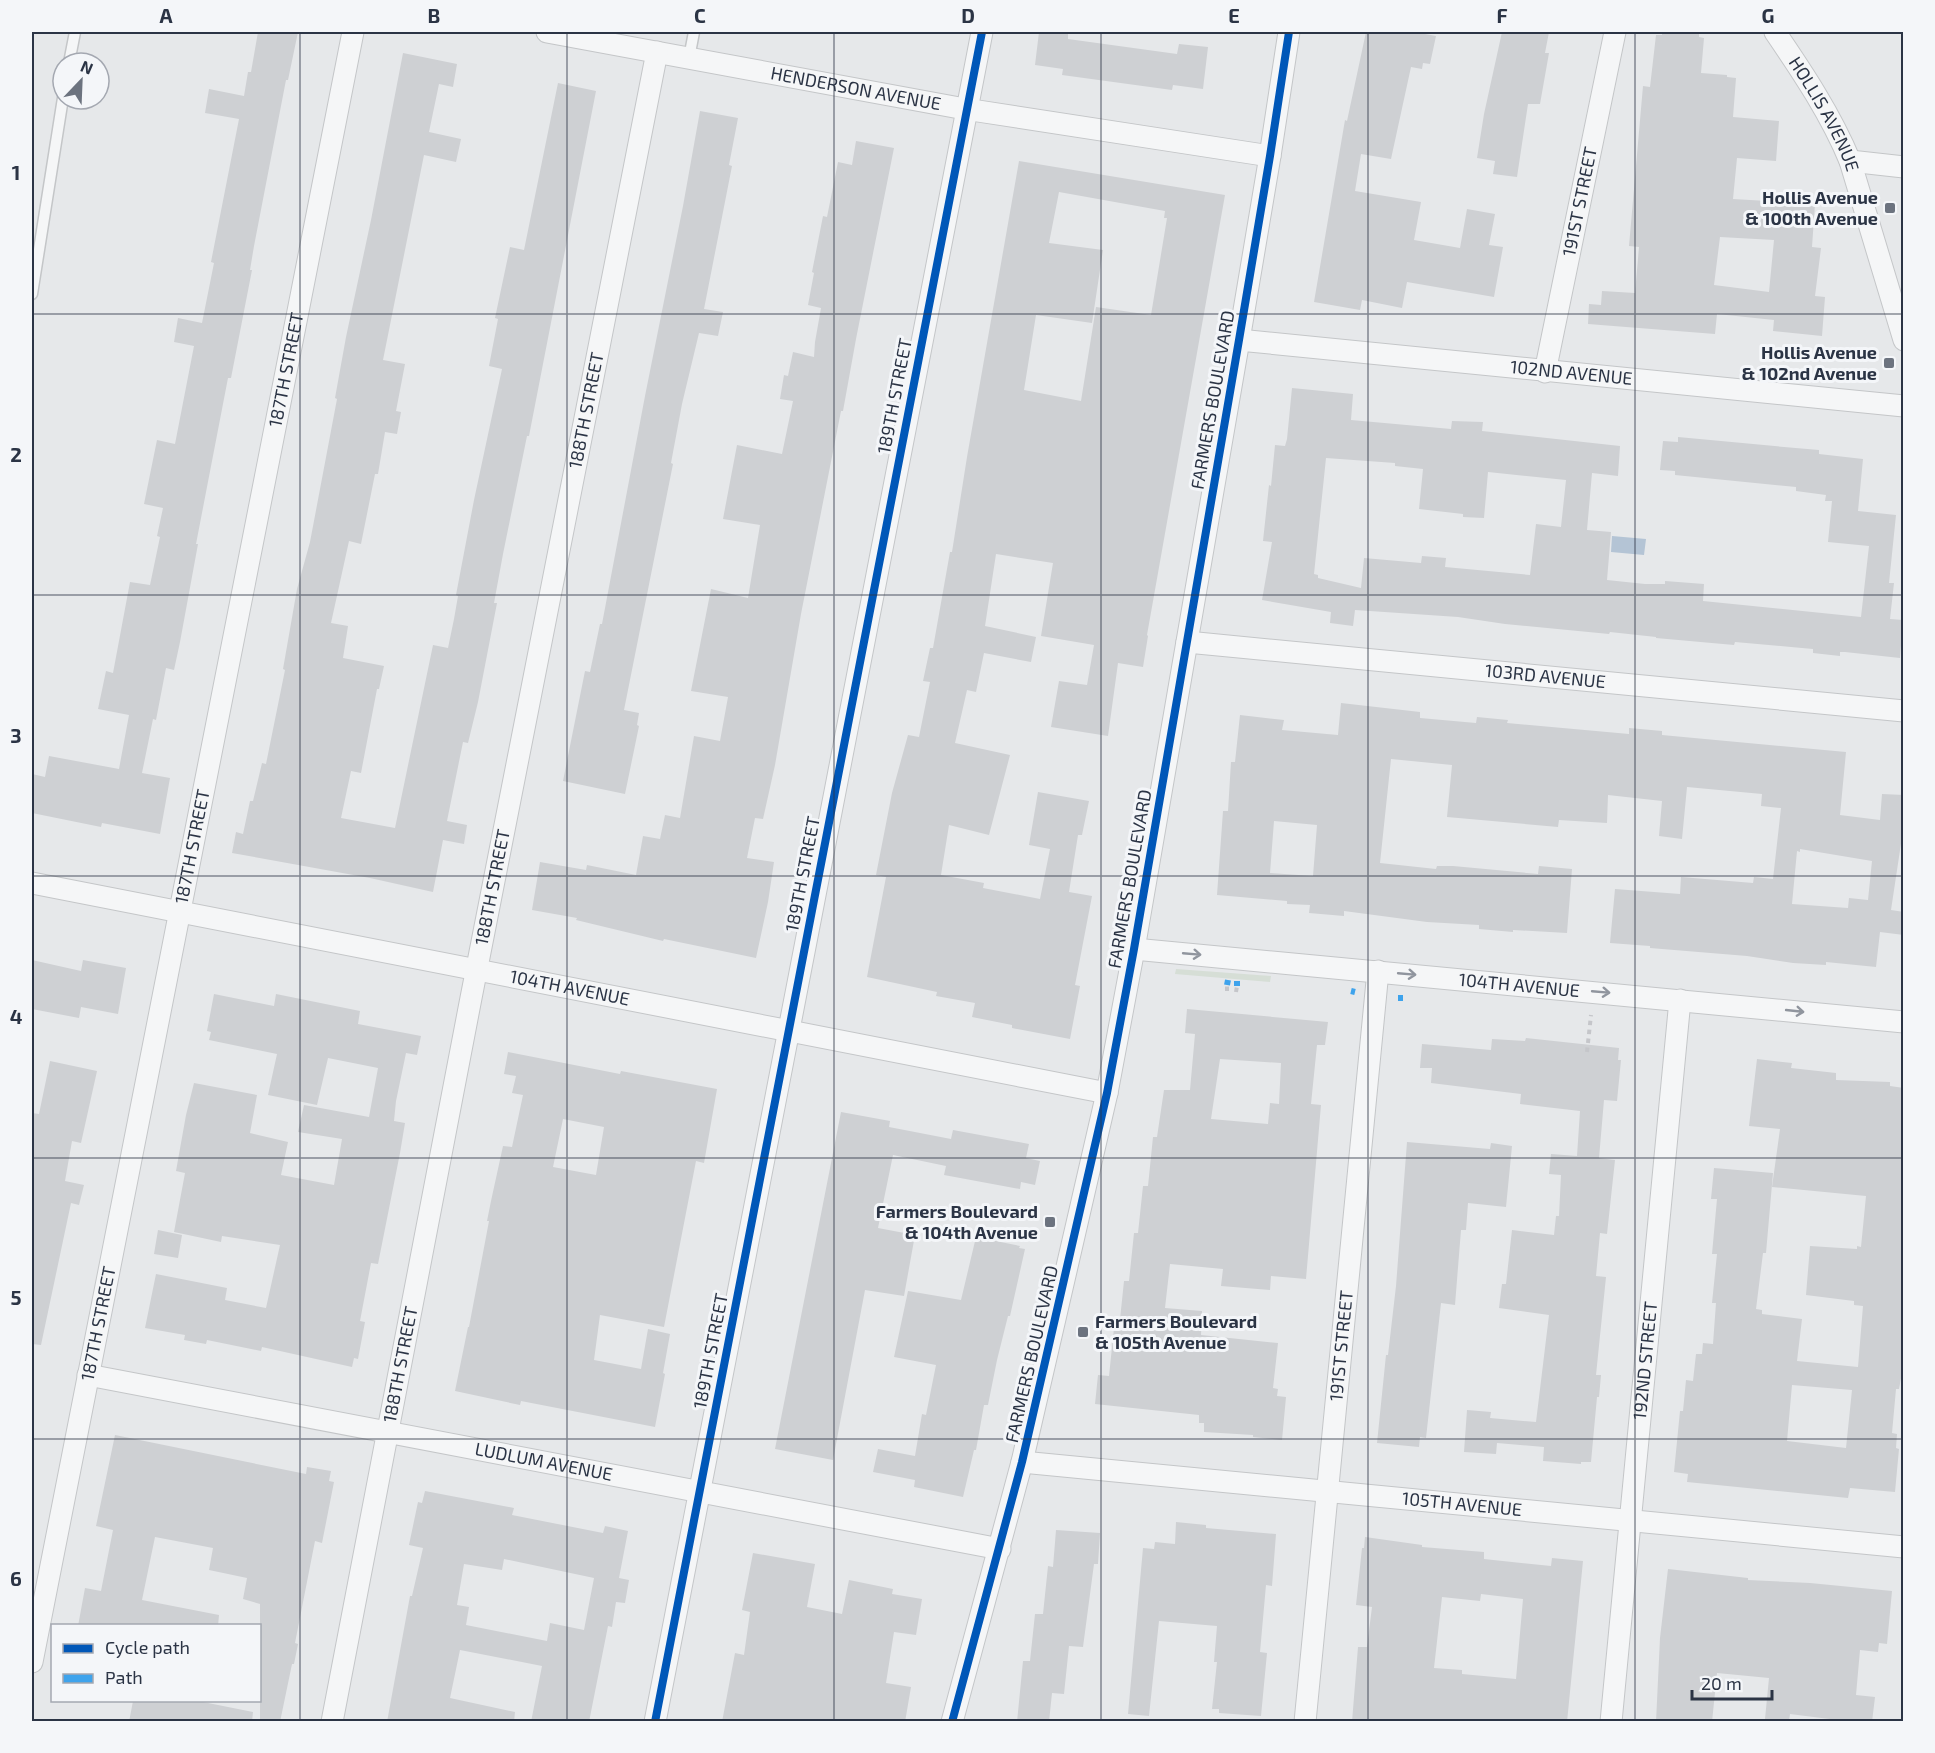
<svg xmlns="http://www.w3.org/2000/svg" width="1935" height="1753" font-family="'Exo 2',sans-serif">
  <rect width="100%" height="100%" fill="#e6e8ea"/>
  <path fill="#d6ded6" d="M1176,969l95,7 -1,6 -95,-8z"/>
  <path fill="#b4c4d5" d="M1612,536l34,3 -2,16 -33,-3z"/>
  <path fill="#ced0d3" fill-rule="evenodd" d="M258,32h40l-10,48h-2l-32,166 -4,24h2l-21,108h-3l-32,166h2l-18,98 -6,28 -8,-2 -10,52 -3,-1 -11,54 28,5 -10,56 -58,-11 -1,4 -69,-14v-39l13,3 4,-21 70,13 10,-54 -31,-6 8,-38 7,2 17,-91 20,3 10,-48 -3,-1 6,-28 -19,-4 13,-64 18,4 19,-98 -20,-4 4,-24 24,5 12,-60 -3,-1 28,-143 -34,-6 4,-24 35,7 4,-24h3z
    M1039,32h29v7l109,15 2,-10 29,3 -5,42 -30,-4 -1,5 -110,-15 1,-6 -28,-4z
    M1366,32h48l22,4 -6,28 -7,-1 -1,6 -11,-2 -20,92 -30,-5 -6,37 66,11 -7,38 46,8 7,-39 28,5 -6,31 14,2 -9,50 -87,-15 -5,26 -40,-8 -2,10 -46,-8 31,-182 2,1z
    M1502,32h47l-4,21h4l-9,51h-12l-11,73 -24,-3 2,-13 -18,-3 7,-44z
    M1662,32h37v5l5,1 -3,35 26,2v2l9,1 -3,39 46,4 -3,40 -39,-3 -4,41 82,5 -3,43 9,1 -6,48 10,1 -3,39 -49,-5 1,-11 -57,-6 -2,20 -127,-10 1,-20 12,1 1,-14 33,2 4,-46 -10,-1 14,-160 7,1 6,-52h6zM1720,237l54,3 -5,52 -55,-7z
    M403,53l54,11 -4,23 -14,-3 -10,48 32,7 -5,23 -32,-7 -41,205 22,4 -9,47 5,1 -4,22 -12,-2 -7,42h-3l-14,70 -12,-3 -18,82 17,3 -5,32 41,8 -5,23h-2l-16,84 -10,-2 -10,47 54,10 38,-183 15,3 6,-29 4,-23 -2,-1 18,-95 28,-131 -13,-3 9,-47 -3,-1 15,-71 14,3 34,-167 38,8 -67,345h-2l-24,118 -9,49h3l-19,99 -10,41 -5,-1 -16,79 20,4 -3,19 -21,-4 -10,52 -63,-14 -138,-25 4,-21 7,2 7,-33h3l9,-38 4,1 19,-94 -2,-1 14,-80 13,-47 27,-143 -2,-1 11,-61 25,-117z
    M700,111l38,7 -9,47 3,1 -28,143 19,3 -5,24 -19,-3 -17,71 -11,59 2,1 -49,246 15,3 -2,12 2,1 -14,68 -62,-13 22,-110 5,1 10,-48h2l43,-228 38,-190z
    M856,141l38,7 -38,191 -13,72h-2l-40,203 -26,151 -12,54 -8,-1 -8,40 27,4 -6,40 -12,56 -92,-19 -1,2 -87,-21 1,-2 -45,-8 8,-48 46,8 1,-5 49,10 7,-39 17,3 5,-24 15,3 14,-82 26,5 8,-44 -37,-6 20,-102 37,9 12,-73 -37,-6 14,-74 45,9 11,-53 -13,-2 4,-24 4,1 5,-24 21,5 1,-15 6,-34 -13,-3 6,-32 -2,-1 11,-56 4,1 11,-55 14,3z
    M1019,161l206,34 -78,440 1,1 -5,31 -25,-4 -10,73 -57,-9 8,-46 28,4 7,-40 -53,-9 12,-73 -57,-9 -11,72 51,11 -5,25 -47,-9 -8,39 -9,-2 -12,53 55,12 -21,80 -40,-10 -8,50 43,8 -1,5 57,11 10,-50 -21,-4 9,-53 51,9 -7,34h-4l-9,57 23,4 -17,89 5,1 -10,53 -58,-11v-3l-40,-8 3,-14 -39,-7 1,-4 -70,-15 19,-100 -10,-2 16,-82 16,-58 11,2 11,-55 -7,-1 7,-33h3l17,-96h2l15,-95zM1059,192l106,19 -1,7h3l-16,97 -55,-8 -15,94 -57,-11 12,-75 56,8 11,-73 -54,-7z
    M1292,388l61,6 -2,26 100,9 1,-8 31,1 -1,9 138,15 -2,30 -26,-3 -5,57 24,2 -4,48 38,4h20v-3l39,3 -1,17 158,16 8,-71 -41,-4 4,-41h-7l1,-6 -30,-4v-4l-121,-12v-4l-15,-1 3,-29 15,1v-5l106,10 35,3v4l44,5 -5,52 38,4 -7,68h5l-4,36 13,1 -3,38 -55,-6h-5v4l-27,-3v-4l-22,-2 -56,-5 -1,3 -78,-7v-1l-46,-5 -1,2 -104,-10 -47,-7 -103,-7 -2,16 -23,-3 1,-11 -69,-12 10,-58 -9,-1 6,-56 2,1 4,-41 10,1 2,-7zM1326,458l69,5v3l28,3 -4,40 44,5v3l21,1 4,-46 78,8 -5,47 -25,-3 -6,51 -85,-8 1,-9 -24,-2 -1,7 -57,-5 -3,30 -43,-10v-3l-4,-1z
    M1341,703l79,9v6l56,5 1,-6 31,3 -1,3 122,11v-6l33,3v4l184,17 -6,63 40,5 2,-26 22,1v42h-2l-11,73 13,2v23l-24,-3 -4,35 -50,-5v3l-33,-2 -46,-7 -97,-8v-2l-40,-3 5,-54 65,5 1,-17 72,6 1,-6 19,2 8,-71 -20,-2 1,-12 -75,-7 -5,52 -23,-3 3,-35 -54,-6 -1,28 -48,-3 -1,7 -111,-10 5,-52 -61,-6 -11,104 56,6 1,-3h16l85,8 1,-8 33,3 -5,64 -54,-3v2l-34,-3v-4l-52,-3 -83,-11v5l-35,-3 1,-8 -23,-1v-3l-70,-6 6,-84h5l3,-49h4l5,-47 44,5 -2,10 56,5zM1274,821l43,4 -4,51 -43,-3zM1800,849l72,12 -4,39 -19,-2 -1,10 -56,-4 5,-53 3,1z
    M32,960l49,11 2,-11 43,8 -8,46 -37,-7 -2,11 -47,-9z
    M214,994l60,12 2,-12 84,17 -2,13 63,12 -4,19 -11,-2 -10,48 -2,20 11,2 -5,30 -22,111 -7,-1 -11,58 5,1 -7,37 -4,-1 -2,9 -90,-20 -1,4 -54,-11 -1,4 -22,-4 1,-5 -40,-7 11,-54 71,14 -2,12 41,8 14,-63 -58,-9 -1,6 -47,-10 11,-59 -9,-2 10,-56 8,-32 63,12 -7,38 38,9 -7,33 53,10 8,-46 -44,-7 6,-27 65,12 9,-49 -50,-10 -11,47 -49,-10 9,-41 -68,-14 2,-8 -4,-1z
    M1187,1009l141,13 -3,23h-8l-6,59 10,1 -15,174 -35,-3 -1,14 -49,-4 2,-17 -53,-5 -5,44 37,3 -1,24 77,8 -5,45 5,1 -1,7 9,1 -4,43 -29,-3v-2l-49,-3v-9h-5v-8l-104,-11 3,-29 11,1 5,-48 5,1 5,-48h5l5,-48h4l5,-47h5l5,-49h4l7,-47h26l5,-56 -10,-1zM1220,1059l61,4 -2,41 -9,-1 -2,21 -57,-5z
    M1526,1038l93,10 -1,12h3l-4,41 -13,-1 -5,58 16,2 -8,74 -7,-1 -4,43 10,1 -10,98h5l-2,22h-2l-6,65h-10v2l-38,-3 1,-14 -47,-4 -1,11 -32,-2 3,-42 24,2 -1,6 46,4 13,-107 -50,-7 3,-24h4l6,-54 42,5 2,-19h3l2,-41 -12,-1 2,-20 26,2 3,-45 -60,-7 1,-10 -90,-11 1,-15h-12l2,-24 69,6 1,-11 33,2z
    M508,1052l112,22 1,-3 96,18 -13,74 -8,-2 -32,166 -64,-12 -6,45 47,9 7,-40 22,5 -7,39 2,1 -10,53 -134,-26 -1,4 -65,-14 13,-64h1l20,-106h-2l4,-20 12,-55 9,1 11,-52 -11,-2 4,-17 -12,-2zM563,1119l41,8 -8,48 -43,-8z
    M1757,1059l35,4 -1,5 45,5v7l54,2v4l14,2v274l-5,27h-3l-4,44 5,1 -1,14 3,1 -4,43 -45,-4 -2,10 -161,-16 1,-8 -14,-2 6,-61h3l3,-31 7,1 3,-27h6l1,-11 10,1 3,-41h-4l5,-49h-5l5,-55h-6l3,-31 59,5 -7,80h-3l-7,56 6,1v4l40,5 -5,42 61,6 5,-61 -9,-1v-4l-48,-6 4,-49 47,3v-3l4,1 5,-51 -94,-9 8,-58 -31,-3zM1792,1385l60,5 -6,58 -59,-7z
    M50,1061l47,10 -16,72 -9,-2 -7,40 19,4 -5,20 -8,-2 -30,142 -9,-1v-231l7,1z
    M841,1112l49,9 -1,6 62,12 2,-9 76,14 -3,14 14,3 -5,24 -14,-3 -1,7 -76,-14 2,-9 -53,-11 -15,73 37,7 -11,61 -39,-6 -32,170 -58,-11z
    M1407,1142l83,7 1,-6 21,3 -6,61 -38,-4 -2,27h-5l-6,75 -14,-2 -15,135 -6,-1 -1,10 -42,-4 9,-88h2l8,-69z
    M158,1230l24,5 -4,23 -24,-4z
    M976,1237l44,9 -1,2 6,1 -15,67h-2l-11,44 -9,45h-4l-8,45h-2l-11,47 -49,-10 1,-7 -42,-8 5,-23 37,7 7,-42 4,1 10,-50 -42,-8 14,-66 53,9z
    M115,1435l191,39 1,-7 24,4 -2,10 5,1 -12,61 -7,-2 -20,102 3,1 -4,20h-2l-12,58h-20v-118l-17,-5 4,-21 -38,-8 4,-22 -58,-11 -13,63 77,15 -1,11h-140l7,-38 16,3 12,-61 -17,-4z
    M425,1491l89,17 -2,7 91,18 2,-7 23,5 -9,47 10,2 -4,23 -9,-1 -4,25 -4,-1 -19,96h-58l11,-56 -82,-16 -10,48 65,14 -1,10h-127l23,-126h2l11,-48 -14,-3 9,-43 4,1zM504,1559l90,19 -10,52 -34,-7 -3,18 -81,-16 3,-18 -12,-2 7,-41 38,6z
    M1176,1522l30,3v3l70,6 -4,52 -6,-1 -6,67 7,1 -6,63 -42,-3v-4h-7l5,-47h-3l3,-36 -58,-5 -10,95 -21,-2 15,-166 11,1 1,-7 20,2z
    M1056,1530l44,3 -2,31h-4l-11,83 -14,-1 -5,48 -12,-1 -3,29h-32l6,-61h7l5,-47h8l5,-48 5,1z
    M1365,1537l57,8v2l62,5v7l67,7 1,-8 31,3 -16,161h-215l6,-75h9l5,-40 -16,-2 6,-57h2zM1481,1594l42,5 -7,80 -54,-5v-4l-28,-2 8,-71 38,4z
    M753,1553l62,11 -8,43 35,7 7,-34 44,9 -1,5 30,5 -6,36 -22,-3 -8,51 25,4 -6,35h-183l13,-69 9,2 6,-43 -8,-2z
    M1668,1569l80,9v2l62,3 82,8 -5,53 -8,-1 -1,9 -18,-2 -4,45 19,2 -3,25h-19l-63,-8 -1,7 -24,-2 4,-41 -52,-5 -5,49h-56l4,-84z
    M133,1701h65l55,11 -1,10h-123z"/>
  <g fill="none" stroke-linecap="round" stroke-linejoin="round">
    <g stroke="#c4c6c8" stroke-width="13">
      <path id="service" d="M689,58l5,-26
        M69,63l6,-31
        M32,294l31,-196"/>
    </g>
    <g stroke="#c4c6c8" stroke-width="23">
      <g id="minor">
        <path id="s1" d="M547,32l418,77 305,47"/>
        <path id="s2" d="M1775,32c28,41 56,83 75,129l54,179"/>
        <path d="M1850,161l54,6"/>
        <path id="s3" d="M1239,340l665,66"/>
        <path id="s4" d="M1545,372l70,-340"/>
        <path id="s5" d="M1187,642l717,69"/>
        <path id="s6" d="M32,883l1075,210"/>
        <path id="s7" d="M1134,949l770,73"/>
        <path id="s8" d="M88,1375l912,174"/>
        <path id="s9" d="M1022,1462l882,85"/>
        <path id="s10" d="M32,1662l321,-1630"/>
        <path id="s11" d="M332,1722l139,-724 186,-946"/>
        <path d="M655,1722l327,-1690"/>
        <path d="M952,1722l70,-260 85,-369 27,-144 105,-609 31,-184 19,-124"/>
        <path id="s12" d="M1305,1722l73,-751"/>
        <path id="s13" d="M1611,1722l69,-722"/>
      </g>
    </g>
    <path stroke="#c5c6ca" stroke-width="4" stroke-dasharray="4.5 4.5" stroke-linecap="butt" d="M1227,991v-6
      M1236,992l1,-6
      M1587,1052l4,-37"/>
    <use href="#service" stroke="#f5f6f7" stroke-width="10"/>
    <use href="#minor" stroke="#f5f6f7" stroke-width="21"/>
    <path stroke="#3ea3ec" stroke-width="6" stroke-dasharray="12 6" stroke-linecap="butt" d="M1237,981v5
      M1227,985l1,-5
      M1351,991l4,1
      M1398,998h5"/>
    <g stroke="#f4f6f9" stroke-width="11">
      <path id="cycleway" d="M655,1722l327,-1690
        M952,1722l70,-260 85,-369 27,-144 105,-609 31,-184 19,-124"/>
    </g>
    <use href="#cycleway" stroke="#0057b8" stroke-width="8"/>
  </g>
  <defs><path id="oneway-shaft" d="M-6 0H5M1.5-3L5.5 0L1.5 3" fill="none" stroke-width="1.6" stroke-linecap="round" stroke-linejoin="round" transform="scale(1.5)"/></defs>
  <g stroke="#90959e">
    <use href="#oneway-shaft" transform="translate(1192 954) rotate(5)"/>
    <use href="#oneway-shaft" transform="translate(1407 974) rotate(5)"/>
    <use href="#oneway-shaft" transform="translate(1601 992) rotate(5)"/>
    <use href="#oneway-shaft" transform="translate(1795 1011) rotate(6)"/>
  </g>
  <path fill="none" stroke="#2b3445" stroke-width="1.5" stroke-opacity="0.55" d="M300,32v1690M567,32v1690M834,32v1690M1101,32v1690M1368,32v1690M1635,32v1690M32,314h1872M32,595h1872M32,876h1872M32,1158h1872M32,1439h1872"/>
  <g fill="#6c737f" stroke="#f4f6f9" stroke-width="2">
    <rect x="1884" y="202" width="12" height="12" rx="3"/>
    <rect x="1883" y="357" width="12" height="12" rx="3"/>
    <rect x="1044" y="1216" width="12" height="12" rx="3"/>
    <rect x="1077" y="1326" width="12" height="12" rx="3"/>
  </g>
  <g text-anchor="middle" stroke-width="6" stroke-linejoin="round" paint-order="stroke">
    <g font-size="18" fill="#2b3445" stroke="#f4f6f9">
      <text dy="6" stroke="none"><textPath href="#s1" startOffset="314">HENDERSON AVENUE</textPath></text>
      <text dy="6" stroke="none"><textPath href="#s2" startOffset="96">HOLLIS AVENUE</textPath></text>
      <text dy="6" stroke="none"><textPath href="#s4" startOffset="174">191ST STREET</textPath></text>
      <text dy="6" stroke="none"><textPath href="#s10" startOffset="1317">187TH STREET</textPath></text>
      <text dy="6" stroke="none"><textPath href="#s3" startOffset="334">102ND AVENUE</textPath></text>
      <text transform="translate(895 396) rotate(-79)" y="6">189TH STREET</text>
      <text transform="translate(1213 400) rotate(-80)" y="6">FARMERS BOULEVARD</text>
      <text dy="6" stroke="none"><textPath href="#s11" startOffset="1336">188TH STREET</textPath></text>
      <text dy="6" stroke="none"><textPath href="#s5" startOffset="360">103RD AVENUE</textPath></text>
      <text dy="6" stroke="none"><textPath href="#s10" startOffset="831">187TH STREET</textPath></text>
      <text transform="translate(803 874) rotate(-79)" y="6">189TH STREET</text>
      <text transform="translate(1130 879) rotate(-80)" y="6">FARMERS BOULEVARD</text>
      <text dy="6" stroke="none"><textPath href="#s11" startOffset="850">188TH STREET</textPath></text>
      <text dy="6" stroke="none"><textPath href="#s7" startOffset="387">104TH AVENUE</textPath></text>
      <text dy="6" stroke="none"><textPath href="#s6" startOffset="548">104TH AVENUE</textPath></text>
      <text dy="6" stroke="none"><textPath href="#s10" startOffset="345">187TH STREET</textPath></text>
      <text dy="6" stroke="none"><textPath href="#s12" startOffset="378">191ST STREET</textPath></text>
      <text transform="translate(711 1351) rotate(-79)" y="6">189TH STREET</text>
      <text transform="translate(1032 1354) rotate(-77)" y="6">FARMERS BOULEVARD</text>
      <text dy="6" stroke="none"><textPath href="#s13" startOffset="363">192ND STREET</textPath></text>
      <text dy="6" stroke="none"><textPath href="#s11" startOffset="364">188TH STREET</textPath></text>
      <text dy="6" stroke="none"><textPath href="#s8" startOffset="464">LUDLUM AVENUE</textPath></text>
      <text dy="6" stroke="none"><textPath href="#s9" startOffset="442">105TH AVENUE</textPath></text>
    </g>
    <g font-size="18" font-weight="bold" fill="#2b3445" stroke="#f4f6f9" text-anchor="end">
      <text x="1878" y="204">Hollis Avenue<tspan x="1878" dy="21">&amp; 100th Avenue</tspan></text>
      <text x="1877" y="359">Hollis Avenue<tspan x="1877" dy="21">&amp; 102nd Avenue</tspan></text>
      <text x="1038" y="1218">Farmers Boulevard<tspan x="1038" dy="21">&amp; 104th Avenue</tspan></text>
      <text x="1095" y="1328" text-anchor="start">Farmers Boulevard<tspan x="1095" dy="21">&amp; 105th Avenue</tspan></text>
    </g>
  </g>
  <rect width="1935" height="1753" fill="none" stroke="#f4f6f9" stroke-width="66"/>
  <rect x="51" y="1624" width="210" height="78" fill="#f4f6f9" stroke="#a4a8b1" stroke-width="1.5"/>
  <rect x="63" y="1644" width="30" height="9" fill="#0057b8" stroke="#a4a8b1" stroke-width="1.5"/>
  <text x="105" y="1654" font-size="18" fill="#2b3445">Cycle path</text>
  <rect x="63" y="1674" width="30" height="9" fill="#3ea3ec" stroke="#a4a8b1" stroke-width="1.5"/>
  <text x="105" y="1684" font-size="18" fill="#2b3445">Path</text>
  <g transform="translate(81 81) rotate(23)"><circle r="28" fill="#f4f6f9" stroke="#a4a8b1" stroke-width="1.5"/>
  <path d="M0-4.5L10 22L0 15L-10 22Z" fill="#6c737f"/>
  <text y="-9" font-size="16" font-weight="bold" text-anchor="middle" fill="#2b3445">N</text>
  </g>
  <path d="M1692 1690v9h80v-9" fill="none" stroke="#2b3445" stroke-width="3"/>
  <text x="1701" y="1690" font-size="18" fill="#2b3445" stroke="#f4f6f9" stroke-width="4.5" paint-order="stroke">20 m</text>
  <rect x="33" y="33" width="1869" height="1687" fill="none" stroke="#2b3445" stroke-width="2"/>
  <g font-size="20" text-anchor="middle" font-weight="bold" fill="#2b3445">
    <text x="166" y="23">A</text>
    <text x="434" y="23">B</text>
    <text x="700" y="23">C</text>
    <text x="968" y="23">D</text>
    <text x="1234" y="23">E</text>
    <text x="1502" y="23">F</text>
    <text x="1768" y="23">G</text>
    <text x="16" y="180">1</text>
    <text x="16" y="462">2</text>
    <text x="16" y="743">3</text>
    <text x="16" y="1024">4</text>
    <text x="16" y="1305">5</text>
    <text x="16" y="1586">6</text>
  </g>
</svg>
